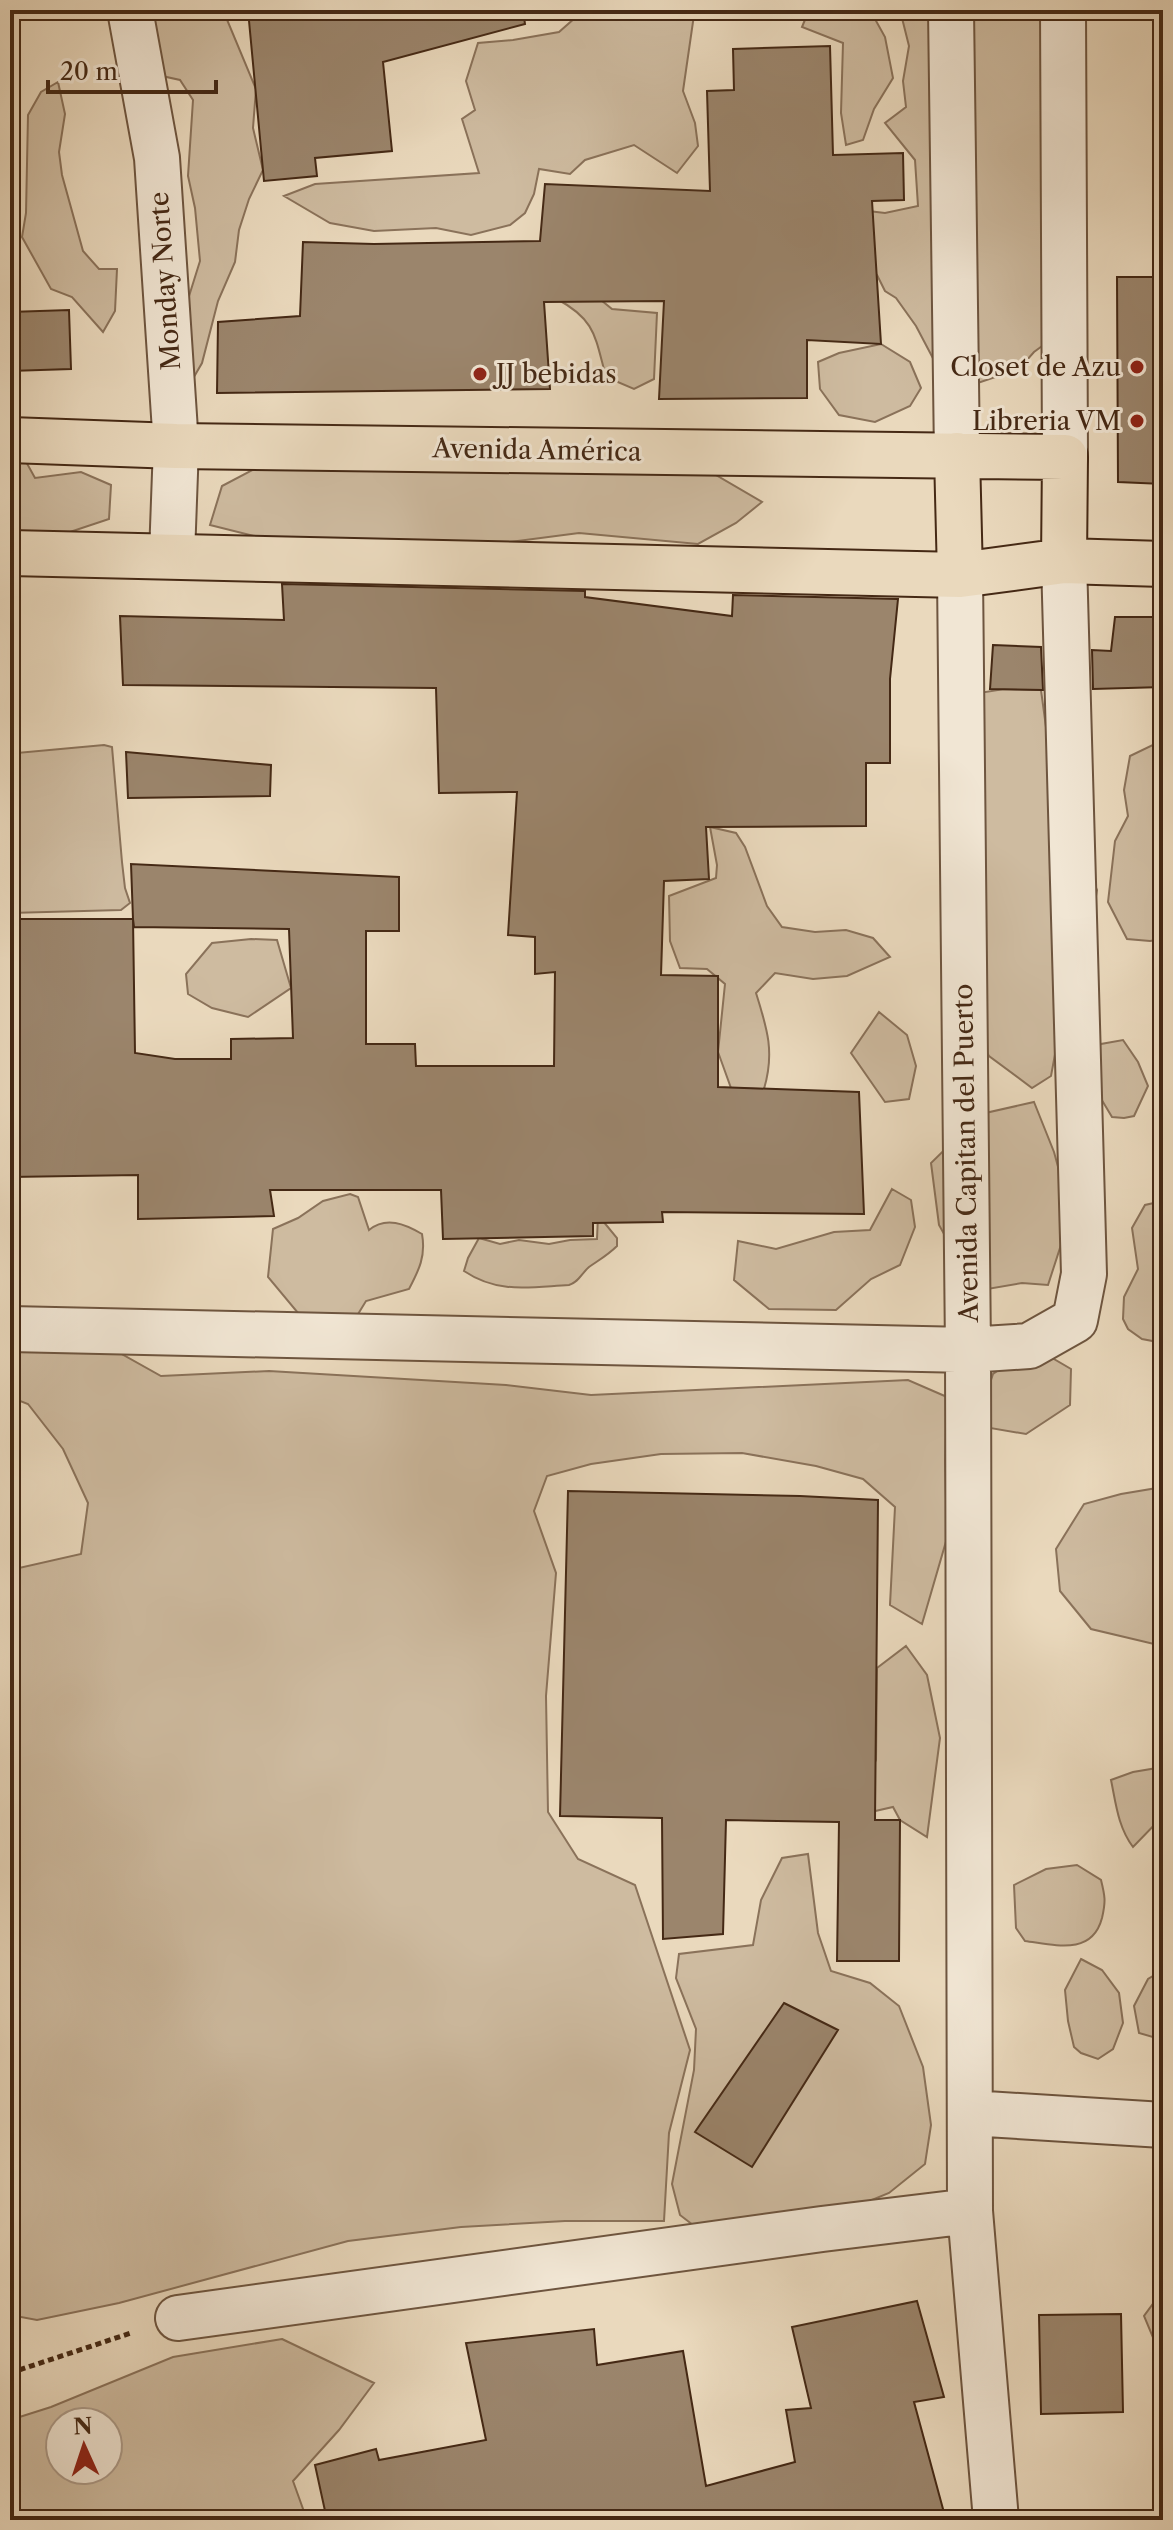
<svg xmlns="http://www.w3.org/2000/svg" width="1173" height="2530" font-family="'Libre Caslon Text',serif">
  <rect width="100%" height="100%" fill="#ead9bd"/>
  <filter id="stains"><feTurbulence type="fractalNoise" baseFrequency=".0025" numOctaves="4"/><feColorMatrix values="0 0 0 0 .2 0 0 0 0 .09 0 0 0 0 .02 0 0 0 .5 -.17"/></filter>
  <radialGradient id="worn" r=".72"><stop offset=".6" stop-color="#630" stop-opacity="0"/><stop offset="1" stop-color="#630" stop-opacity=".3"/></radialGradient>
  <path fill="#cebba0" stroke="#8a725a" stroke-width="2" fill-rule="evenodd" d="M116,10h107l33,79 -3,39 10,42 -14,29 -10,31 -4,32 -17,39 -16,62 -11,19 -16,-41 25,-80 -5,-53 -7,-32 5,-76 -13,-20 -27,-6z
    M584,10h107l3,5 -11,76 12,32 3,23 -21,27 -43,-28 -49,15 -15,14 -31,-5 -5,25 -9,19 -15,12 -39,10 -35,-7 -62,3 -44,-8 -46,-27 31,-12 164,-11 -17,-54 13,-9 -9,-29 12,-38 35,-3 46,-8z
    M809,10h61l15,27 8,41 -19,31 -11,31 -17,5 -5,-32 2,-70 -41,-16z
    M900,10h183l-2,220c11,32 3,58 -2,89l-45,33 -15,17 -47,16 -36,-21 -20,-38 -20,-28 -11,-7 -8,-16 -12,-8 -14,-58 34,4 33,-7 -3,-46 -30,-37 21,-16 -3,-26 6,-35z
    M58,82l7,32 -6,38 3,23 21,76 16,18h18l-2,42 -12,21 -31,-35 -21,-8 -29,-52 4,-24 2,-98 13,-23z
    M596,296l16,13 45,4 -3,66 -20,10 -28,-12c-11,-40 -10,-57 -49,-78z
    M881,344l29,18 11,26 -11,18 -35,16 -36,-7 -19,-26 -2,-27 21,-9z
    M10,440h4l21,38 46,-6 30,13 -2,34 -39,13 -60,1z
    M279,456l418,8 65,38 -26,21 -38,21 -119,-11 -129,17 -188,-12 -52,-13 12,-39z
    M1004,689l37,1 5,37 42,69 -17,32 26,62 -6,36 -32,107 -8,43 -19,12 -43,-32 -11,-19 1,-344z
    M1163,740v199l-13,2 -23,-2 -19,-37 7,-61 13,-25 -4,-26 6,-34z
    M104,745l8,2 10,115 3,26 5,15 -9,7 -111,3v-166l7,6z
    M710,827l26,6 9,14 22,59 15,21 33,5 31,-2 27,8 17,19 -43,19 -34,3 -38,-6 -19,20c11,35 19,59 8,96l-33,-1 -13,-36 7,-68 -18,-15 -27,-1 -10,-27 -1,-45 47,-18 1,-13z
    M251,939l26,1 14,48 -43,29 -36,-9 -24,-14 -2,-20 26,-31z
    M879,1012l28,23 9,31 -7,33 -24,3 -34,-49z
    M1123,1040l15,22 10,24 -14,30 -10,2 -12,-1 -15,-25 -7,-38 11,-10z
    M1034,1102l20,50 17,62 -23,71 -26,-2 -46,8 -37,-66 -8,-62 50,-49z
    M892,1189l19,11 4,27 -15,38 -29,14 -35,31 -67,-1 -35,-29 4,-39 38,8 58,-17 36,-2z
    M350,1194l8,3 11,33c17,-14 36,-6 53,4 4,22 -3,36 -13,55l-43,12 -11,18h-52l-35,-42 5,-48 25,-11 25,-17z
    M1163,1201v142l-21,-4 -14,-10 -5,-10 1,-22 14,-28 -6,-41 13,-23z
    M598,1215l19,23v8c-9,9 -18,14 -28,21 -8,7 -10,15 -20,18 -39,2 -71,9 -105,-14l4,-13 11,-20 21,6 19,-4 30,4 21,-4 27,-1z
    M10,1330l99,17 52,29 108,-5 237,14 85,10 317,-15 39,17 -2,64 2,77 -25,86 -32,-19 5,-98 -32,-28 -47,-13 -74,-13 -81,1 -70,10 -44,12 -13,35 22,62 -10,123 2,116 30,47 57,26 55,165 -21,83 -5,88h-99l-104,6 -113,14 -229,62 -82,17 -27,-5v-745l71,-16 7,-51 -25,-54 -35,-45 -18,-7z
    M1020,1355h27l24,14 -1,36 -44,29 -36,-6 -5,-30 8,-24z
    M1163,1487v156l-9,1 -63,-15 -31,-38 -4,-42 28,-45 37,-10z
    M906,1646l21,29 13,63 -13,99 -27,-17 -7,-13 -22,5 -2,-37 7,-15 1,-92z
    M1163,1767v49l-30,31c-15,-20 -17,-43 -22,-67l22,-8z
    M808,1854l10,79 13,38 39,12 29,23 24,61 8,58 -6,39 -36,29 -51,21 -145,11 -13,-10 -8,-31 22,-114 2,-41 -20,-51 3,-24 74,-9 8,-45 21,-42z
    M1077,1865l24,15c4,16 5,21 1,38 -10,38 -47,27 -77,23l-9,-13 -2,-43 32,-16z
    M1081,1959l21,11 17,23 4,30 -10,26 -15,10 -17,-6 -7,-6 -6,-26 -3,-31z
    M1163,1970v70l-24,-7 -5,-27 14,-27z
    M1163,2290v69h-1l-18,-43z
    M282,2339l92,44 -35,47 -46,51 14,39h-297v-100l41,-13 122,-50zM60,2422h48v48h-48z"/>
  <path fill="#9b856c" stroke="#452915" stroke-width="2" fill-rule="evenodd" d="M248,10h275l2,14 -142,38 9,89 -77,7 2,18 -53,5z
    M830,46l3,109 70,-2 1,47 -32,1 9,143 -74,-4v58l-148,1 5,-98 -120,1 6,87 -333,4 1,-71 82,-6 3,-74 71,2 166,-3 5,-57 165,7 -3,-100 27,-1 -1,-41z
    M1117,277h46v207l-45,-2z
    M69,310l2,59 -61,2v-59z
    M282,584l303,7v6l147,19 1,-21 165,4 -8,80v84h-24v63l-160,1 3,52 -45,2 -3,94 57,1v111l141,5 5,122 -202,-2 1,10 -70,1v13l-150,3 -2,-49h-171l4,26 -136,3v-44l-128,2v-258h123l-2,-55 268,13v54h-33v113h49l1,22h138l1,-94 -20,2v-37l-27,-2 9,-143 -78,1 -3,-105 -313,-3 -3,-69 164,4zM133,919l1,8 155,2 4,109 -62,1v20h-56l-40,-6z
    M1115,617h48v70l-70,2 -1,-39 19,1z
    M993,645l48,2 2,43 -53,-1z
    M126,752l145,13 -1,31 -142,2z
    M568,1491l232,5 78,4 -3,320h25l-1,141h-62l2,-139 -113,-2 -3,114 -60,5 -1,-121 -102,-2z
    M784,2003l54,27 -86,137 -57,-35z
    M917,2301l27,96 -30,5 32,118h-619l-12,-55 61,-16 3,11 107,-20 -20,-97 128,-14 3,36 86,-14 23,135 89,-24 -9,-52 25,-2 -19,-81z
    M1121,2314l2,98 -82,2 -2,-99z"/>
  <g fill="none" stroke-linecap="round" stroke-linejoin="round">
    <g stroke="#6e553f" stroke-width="48">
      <path id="minor" d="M130,10l27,148 19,288 -4,109
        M951,10l6,445
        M1063,10l2,447
        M960,575l8,775 2,861 26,309
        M10,1329l958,21 61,-4 46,-26 9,-46 -20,-713
        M970,2113l193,12
        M178,2318l644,-89 148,-18"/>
    </g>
    <g stroke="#452915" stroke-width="48">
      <path id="major" d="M10,440l166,6 889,11 -1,104
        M957,455l3,120
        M10,553l950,22 104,-14 99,3"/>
    </g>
    <path stroke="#452915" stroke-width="5" stroke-dasharray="6 4" stroke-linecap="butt" d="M10,2373l121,-40"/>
    <use href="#minor" stroke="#f1e6d4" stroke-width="44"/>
    <use href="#major" stroke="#ead9bd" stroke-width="44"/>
  </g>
  <g fill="#8f2418" stroke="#f1e6d4" stroke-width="3">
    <circle cx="1137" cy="367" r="8"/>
    <circle cx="480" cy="374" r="8"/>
    <circle cx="1137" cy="421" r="8"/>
  </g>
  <g text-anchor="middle" stroke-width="6" stroke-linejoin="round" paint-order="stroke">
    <g font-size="26" fill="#452915" stroke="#f1e6d4">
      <text transform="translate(165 281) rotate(-94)" y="9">Monday Norte</text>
      <text transform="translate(537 450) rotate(1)" y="9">Avenida América</text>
      <text transform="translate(966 1153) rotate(-91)" y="9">Avenida Capitan del Puerto</text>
    </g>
    <g font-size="26" fill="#452915" stroke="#f1e6d4" text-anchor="end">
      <text x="1121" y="376">Closet de Azu</text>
      <text x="496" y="383" text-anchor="start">JJ bebidas</text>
      <text x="1121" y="430">Libreria VM</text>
    </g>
  </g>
  <rect width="1173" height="2530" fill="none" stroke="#ead9bd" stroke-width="40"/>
  <rect x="12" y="12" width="1149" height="2506" fill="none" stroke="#452915" stroke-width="4"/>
  <rect x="20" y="20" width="1133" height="2490" fill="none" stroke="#452915" stroke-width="2"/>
  <g transform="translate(84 2446) rotate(357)"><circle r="38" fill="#f1e6d4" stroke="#ac9a88" stroke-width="2"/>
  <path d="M0-6L14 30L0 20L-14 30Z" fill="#8f2418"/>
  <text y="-12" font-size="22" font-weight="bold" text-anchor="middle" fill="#452915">N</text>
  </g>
  <path d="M48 80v12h168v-12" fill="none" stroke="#452915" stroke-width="4"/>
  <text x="60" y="80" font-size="24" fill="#452915" stroke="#f1e6d4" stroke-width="6" paint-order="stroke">20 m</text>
  <rect width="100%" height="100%" filter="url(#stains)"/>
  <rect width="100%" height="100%" fill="url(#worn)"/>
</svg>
